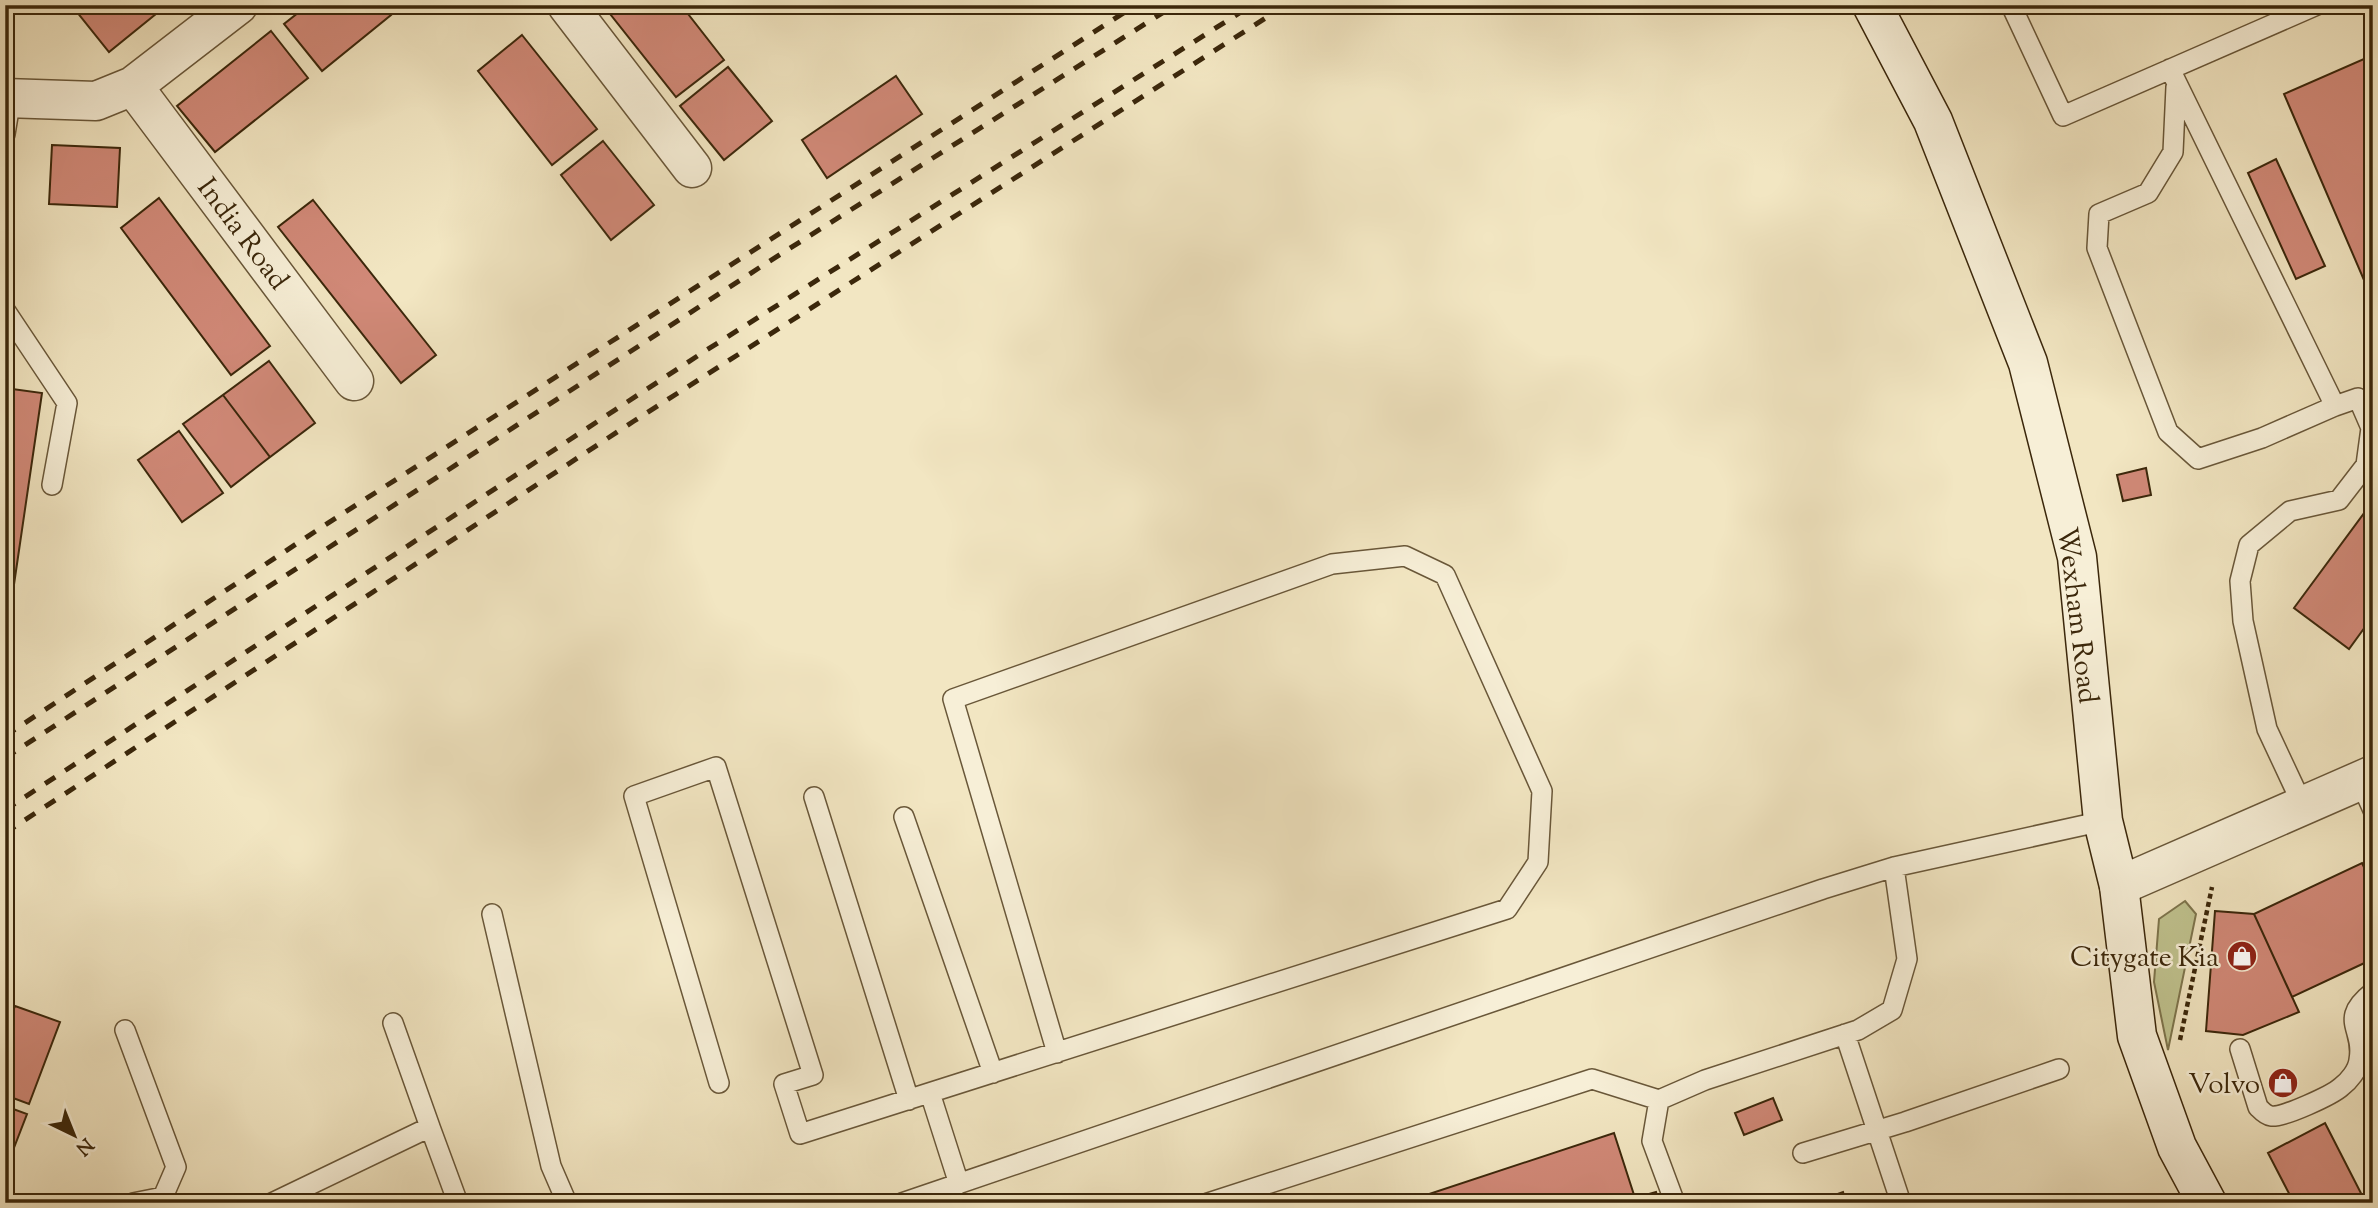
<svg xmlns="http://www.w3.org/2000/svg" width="2378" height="1208" font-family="'Sorts Mill Goudy',serif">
  <rect width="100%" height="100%" fill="#f2e6c2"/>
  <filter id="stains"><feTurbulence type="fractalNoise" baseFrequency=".00286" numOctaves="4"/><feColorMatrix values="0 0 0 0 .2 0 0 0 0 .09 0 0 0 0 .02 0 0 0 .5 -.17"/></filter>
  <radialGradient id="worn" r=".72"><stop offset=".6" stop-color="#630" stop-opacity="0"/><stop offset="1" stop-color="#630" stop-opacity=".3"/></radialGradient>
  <path fill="#c0c38f" stroke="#7e754d" stroke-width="2" d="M2185,901l11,13 -28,136 -14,-68 5,-63z"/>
  <path fill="#d18978" stroke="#3b270b" stroke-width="2" d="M85,5h82l-58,47 -32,-40z
    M308,5h76l7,10 -69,56 -38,-47z
    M603,5h78l43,55 -48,37z
    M271,31l37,47 -93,74 -38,-46z
    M522,35l75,94 -45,36 -74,-94z
    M2373,55v246l-89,-207z
    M728,67l44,54 -48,39 -44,-54z
    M896,76l26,38 -95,64 -25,-38z
    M603,141l51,64 -43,35 -50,-65z
    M52,145l68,3 -3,59 -68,-3z
    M2276,159l49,107 -29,13 -48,-106z
    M159,198l111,148 -39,29 -110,-147z
    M313,200l123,155 -35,28 -123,-156z
    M269,361l46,62 -45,34 -47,-62z
    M5,388l37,5 -31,212h-6z
    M223,395l47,62 -39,30 -48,-63z
    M179,431l44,62 -41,29 -44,-62z
    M2146,468l5,27 -28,6 -6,-26z
    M2373,501v115l-24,33 -55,-41z
    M2362,863l11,23v73l-81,38 -38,-83z
    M2215,911l39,3 45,98 -56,23 -37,-4z
    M15,1006l45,16 -31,82 -24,-9v-63z
    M1773,1098l9,22 -38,15 -9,-22z
    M5,1106l22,8 -22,57z
    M2325,1123l41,80h-72l-26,-50z
    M1614,1133l21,65 21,-6 3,11h-257z
    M1843,1192l3,11h-28v-2z"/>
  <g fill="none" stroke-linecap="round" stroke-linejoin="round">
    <g stroke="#695739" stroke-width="22">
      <path id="lane" d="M2011,5l52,111 254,-111
        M2170,69l165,337 -73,32 -64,21 -30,-27 -71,-184 2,-34 49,-21 25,-41 3,-65
        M5,134l6,-36
        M5,310l62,93 -15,82
        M2360,781l13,29
        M814,797l95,303
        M2303,806l-36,-77 -24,-108 -3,-40 9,-36 41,-34 49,-11 27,-35 5,-37 -13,-30 -23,8
        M904,817l89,256
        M492,914l59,252 16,37
        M125,1030l51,137 -13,30
        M1845,1034l56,169
        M2240,1049l18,58c4,4 7,8 13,9 12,2 61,-21 70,-29 8,-6 17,-17 18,-27 6,-32 -22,-40 14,-68
        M719,1083l-85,-287 82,-29 97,308 -29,9 16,50 707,-225 31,-47 4,-71 -97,-216 -40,-19 -73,8 -379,135 104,354
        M930,1093l29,91
        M430,1127l28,76
        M1803,1153l102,-31 154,-53
        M133,1203l30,-6 7,6
        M272,1203l158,-76 -37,-104
        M902,1203l921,-314 71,-22 209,-46
        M1208,1203l384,-124 67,21
        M1675,1203l-23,-62 7,-41 46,-20 153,-50 34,-20 15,-51 -13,-92"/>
    </g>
    <g stroke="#695739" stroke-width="41">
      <path id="street" d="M567,5l125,163
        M133,86l221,295
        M5,98l91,3 37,-15 105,-81
        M2119,886l254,-111"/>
    </g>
    <g stroke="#3b270b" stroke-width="41">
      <path id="secondary" d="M1872,5l61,116 95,242 49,194 26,264 16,65 18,150 40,111 30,56"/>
    </g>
    <path stroke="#3b270b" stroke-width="4.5" stroke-dasharray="5 3.5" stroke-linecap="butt" d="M2180,1040l32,-153"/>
    <use href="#lane" stroke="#f7efd7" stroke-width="19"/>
    <use href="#street" stroke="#f7efd7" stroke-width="38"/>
    <use href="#secondary" stroke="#f7efd7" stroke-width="38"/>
    <path stroke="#3b270b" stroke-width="5" stroke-dasharray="12 12" stroke-linecap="butt" d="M5,736l320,-211 811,-520
      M5,758l760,-494 410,-259
      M5,810l700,-459 547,-346
      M5,833l629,-412 652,-416"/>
  </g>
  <defs>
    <g id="shop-disc" transform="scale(1.575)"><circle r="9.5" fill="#8f2418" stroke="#f7efd7"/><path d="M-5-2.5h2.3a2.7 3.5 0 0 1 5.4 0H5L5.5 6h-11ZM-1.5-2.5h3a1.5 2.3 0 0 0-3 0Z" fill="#fff"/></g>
  </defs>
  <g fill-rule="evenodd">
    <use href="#shop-disc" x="2242" y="956"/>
    <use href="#shop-disc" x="2283" y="1083"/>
  </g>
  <g text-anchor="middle" stroke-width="5" stroke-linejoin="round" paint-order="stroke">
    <g font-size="28" fill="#3b270b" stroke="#f7efd7">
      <text transform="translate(244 233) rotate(53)" y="10">India Road</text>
      <text transform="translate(2079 615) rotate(83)" y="10">Wexham Road</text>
    </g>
    <g font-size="28" fill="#3b270b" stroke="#f7efd7" text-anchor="end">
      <text x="2219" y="966">Citygate Kia</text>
      <text x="2260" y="1093">Volvo</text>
    </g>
  </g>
  <rect width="2378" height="1208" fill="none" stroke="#f2e6c2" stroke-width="28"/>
  <rect x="7" y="7" width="2364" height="1194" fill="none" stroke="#3b270b" stroke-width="3.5"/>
  <rect x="14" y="14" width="2350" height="1180" fill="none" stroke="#3b270b" stroke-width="2"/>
  <g transform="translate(74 1135) rotate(137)" stroke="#f7efd7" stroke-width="5" paint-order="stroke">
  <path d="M0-5L12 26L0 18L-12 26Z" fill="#3b270b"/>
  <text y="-10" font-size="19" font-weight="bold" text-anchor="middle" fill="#3b270b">N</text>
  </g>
  <rect width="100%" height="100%" filter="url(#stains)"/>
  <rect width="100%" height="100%" fill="url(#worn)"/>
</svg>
